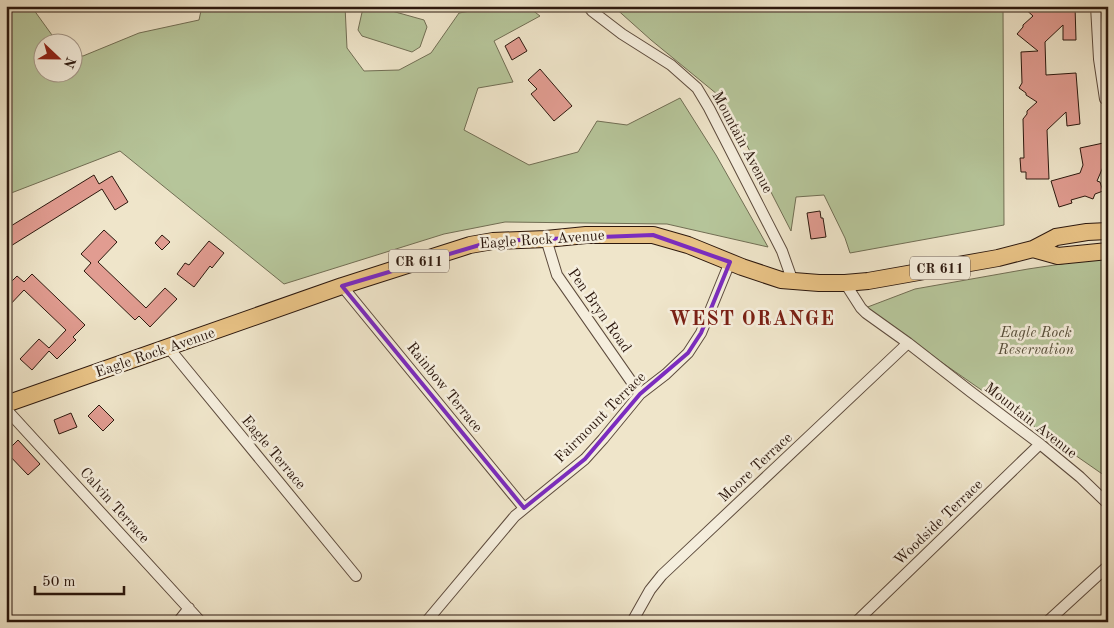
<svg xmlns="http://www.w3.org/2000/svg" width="1114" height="628" font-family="'Old Standard TT',serif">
  <rect width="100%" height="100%" fill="#efe5ca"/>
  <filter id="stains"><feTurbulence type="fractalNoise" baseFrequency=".004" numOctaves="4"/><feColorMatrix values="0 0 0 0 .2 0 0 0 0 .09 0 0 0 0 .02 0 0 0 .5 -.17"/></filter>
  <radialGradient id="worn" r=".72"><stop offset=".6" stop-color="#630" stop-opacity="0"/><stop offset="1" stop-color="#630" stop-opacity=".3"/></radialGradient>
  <path fill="#b6c59a" stroke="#716e54" d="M6,6h25l26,36h-15v30h30l1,-17 10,1 56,-23 60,-13 3,-14h143l2,42 17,23 35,-1 32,-17 28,-40 39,-7h29l13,10 -46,25 19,41 -35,6 -14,42 65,35 49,-13 19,-31 30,4 53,-27 36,57 52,92 -101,-23 -162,-2 -61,12 -160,50 -164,-133 -114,44z
    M368,6h6l50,14 3,7 -7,20 -8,5 -50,-16 -4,-6 5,-22z
    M613,6h390l1,219 -154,28 -5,-15 -21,-43 -28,2 -5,34 -68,-132 -72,-59z
    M1108,257v221l-243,-169v-1l50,-19 113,-20z"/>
  <path fill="#e19c91" stroke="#2c180e" d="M1022,6h53l1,34h-13v-15l-18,17 1,33 30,-2 4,51 -13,2 -1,-14 -19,18 2,49h-23v-7h-5l-1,-14h4l-1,-39 4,-5v-3l10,-9 -11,-7v-2l-7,-5 3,-5 -1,-31 17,-1 -21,-17 6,-7v-2l10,-9z
    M519,37l8,14 -15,9 -7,-14z
    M540,69l32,37 -18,15 -23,-27 6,-5 -9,-9z
    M1108,142v24l-5,1 -6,14 3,1 3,9 -8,3 -2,5 -8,-3 -14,4 1,3 -13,4 -8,-26 29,-8 3,-8 -3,-17z
    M94,175l5,9 13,-8 16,26 -13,8 -13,-21 -96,60v-20z
    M820,211l1,7h2l3,19 -15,2 -4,-26z
    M104,230l13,12 -19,20 48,46 19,-20 12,11 -27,28 -11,-11 -4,4 -51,-49 7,-8 -10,-9z
    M162,235l8,7 -8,8 -7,-7z
    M209,241l15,12 -12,15 -2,-2 -16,21 -17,-13 8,-11 4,2z
    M32,274l53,51 -12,12 3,3 -19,19 -8,-8 -17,19 -12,-11 19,-20 10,9 17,-18 -42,-40 -18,19v-22l11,-11 7,6z
    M99,405l15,15 -11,11 -15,-15z
    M71,413l6,14 -18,7 -5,-14z
    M18,440l22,24 -12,11 -22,-23z"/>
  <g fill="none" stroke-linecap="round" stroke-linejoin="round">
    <g stroke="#5d4b3d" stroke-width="12">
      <path id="street" d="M588,6l4,5 30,23 49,31 26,23 12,20 73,143 11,31
        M1096,6l3,53 6,40
        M546,239l11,36 83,119
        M845,283l16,25 5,5 42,30 63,49 69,52 40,33 28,27
        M342,286l182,222
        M168,347l188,229
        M6,409l195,213
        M178,622l11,-14
        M426,622l89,-106 70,-57 18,-20 37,-45 26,-20 22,-21 13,-20 29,-71
        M632,622l18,-32 12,-15 246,-232
        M856,622l184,-178
        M1047,622l61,-56"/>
    </g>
    <g stroke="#2c180e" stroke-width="18">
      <path id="primary" d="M1033,249l25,7 50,-5
        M6,404l336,-118 128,-41 23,-4 53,-2 40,-4h67l35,10 54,22 39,13 38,3h26l23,-2 130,-23 35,-9 23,-12 31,-5 21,-1"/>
    </g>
    <use href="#street" stroke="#f5eedd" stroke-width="10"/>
    <use href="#primary" stroke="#e8c285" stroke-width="16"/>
  </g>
  <path fill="none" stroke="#7b2cbf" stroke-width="4" stroke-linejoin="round" d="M653,235l77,27 -29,71 -13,20 -48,41 -55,65 -61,49 -182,-222 151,-45z"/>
  <g text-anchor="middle" stroke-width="5" stroke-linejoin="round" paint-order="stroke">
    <g fill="#f5eedd" stroke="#68584c" stroke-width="1">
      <rect x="389" y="249.5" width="60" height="23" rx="4"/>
      <rect x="910" y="256.5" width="60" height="23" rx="4"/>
    </g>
    <g font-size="14" font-weight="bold" fill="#2c180e">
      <text x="419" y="266">CR 611</text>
      <text x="940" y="273">CR 611</text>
    </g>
    <g font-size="15" fill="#2c180e" stroke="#f5eedd">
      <text transform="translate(743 142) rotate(62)" y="5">Mountain Avenue</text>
      <text transform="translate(542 239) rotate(-4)" y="5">Eagle Rock Avenue</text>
      <text transform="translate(600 310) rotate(55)" y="5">Pen Bryn Road</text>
      <text transform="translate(155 352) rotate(-19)" y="5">Eagle Rock Avenue</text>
      <text transform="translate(445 387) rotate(51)" y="5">Rainbow Terrace</text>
      <text transform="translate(600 417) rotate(-45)" y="5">Fairmount Terrace</text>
      <text transform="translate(1031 420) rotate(38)" y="5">Mountain Avenue</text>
      <text transform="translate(274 452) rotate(50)" y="5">Eagle Terrace</text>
      <text transform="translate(755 467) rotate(-43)" y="5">Moore Terrace</text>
      <text transform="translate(115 505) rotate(48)" y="5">Calvin Terrace</text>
      <text transform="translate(938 522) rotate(-44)" y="5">Woodside Terrace</text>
    </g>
    <g font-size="15" font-style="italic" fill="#554c38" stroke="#f5eedd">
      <text x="1036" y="337">Eagle Rock<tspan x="1036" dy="17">Reservation</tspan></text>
    </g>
    <g font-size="20" font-weight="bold" letter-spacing="1" fill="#7a1f14" stroke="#f5eedd">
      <text x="752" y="325">WEST ORANGE</text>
    </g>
  </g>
  <rect width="1114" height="628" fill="none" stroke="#efe5ca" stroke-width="25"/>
  <rect x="8" y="8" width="1099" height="613" fill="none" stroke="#2c180e" stroke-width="2.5"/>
  <rect x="12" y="12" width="1089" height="603" fill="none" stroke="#2c180e"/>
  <g transform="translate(58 58) rotate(112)"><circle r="24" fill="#f5eedd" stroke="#a5988a"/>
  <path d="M0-4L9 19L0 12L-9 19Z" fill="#8f2418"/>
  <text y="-8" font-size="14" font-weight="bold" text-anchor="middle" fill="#2c180e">N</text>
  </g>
  <path d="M35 586v8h89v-8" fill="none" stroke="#2c180e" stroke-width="2.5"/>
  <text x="42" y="586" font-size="15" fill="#2c180e" stroke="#f5eedd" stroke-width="4" paint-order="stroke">50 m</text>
  <rect width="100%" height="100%" filter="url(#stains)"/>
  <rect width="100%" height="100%" fill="url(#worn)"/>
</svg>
